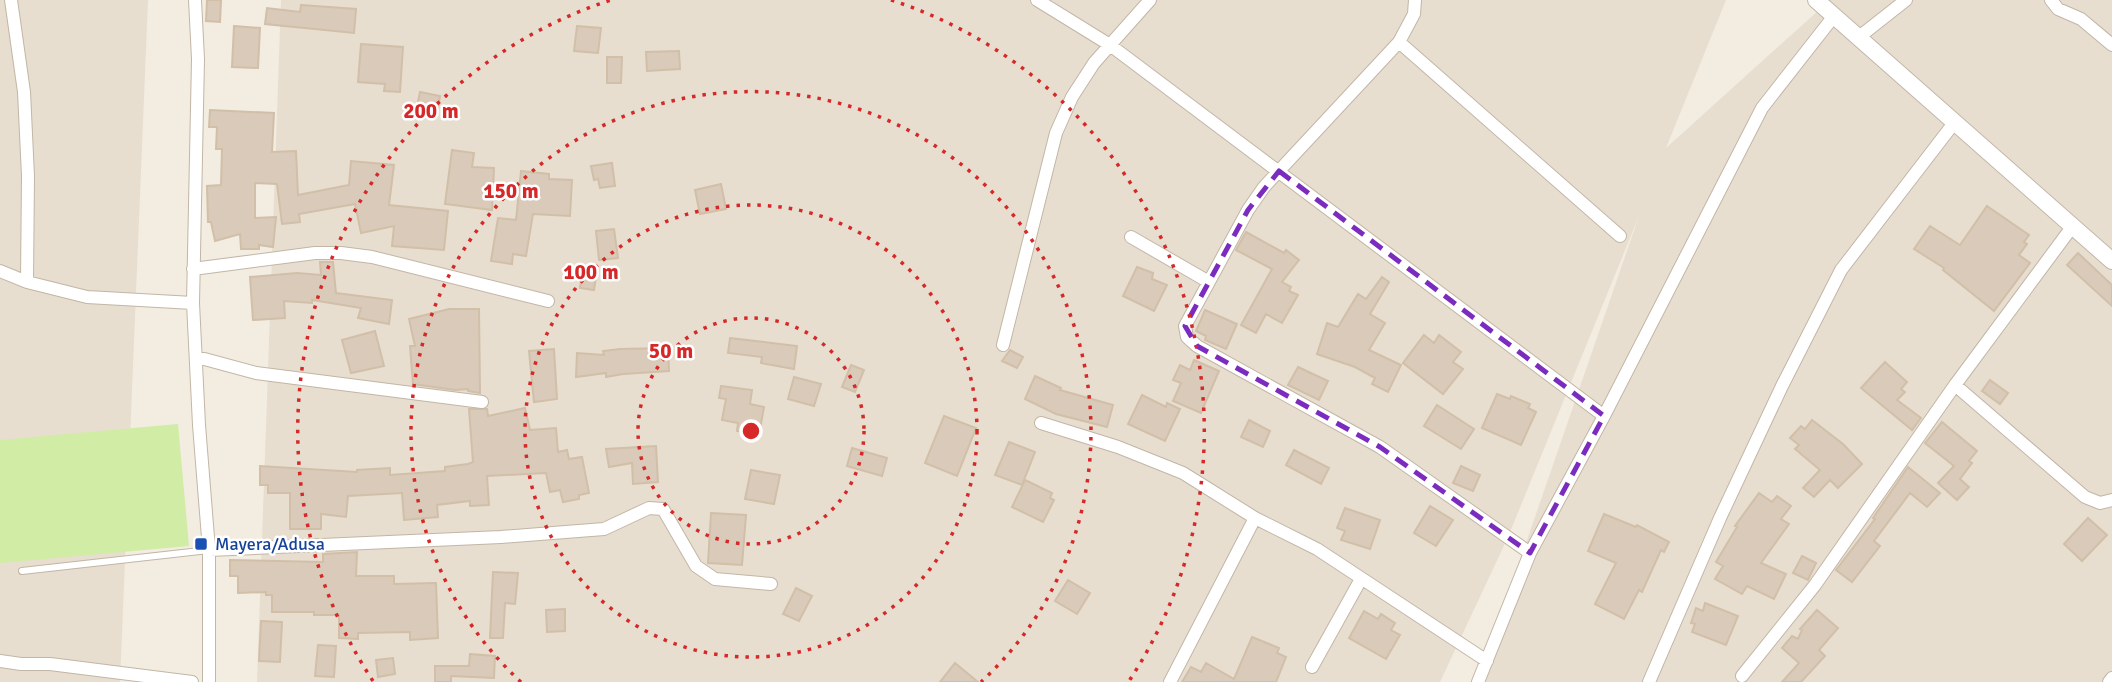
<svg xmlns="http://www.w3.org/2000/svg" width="2112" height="682" font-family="Signika,sans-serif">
  <rect width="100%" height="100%" fill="#f3ece1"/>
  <path fill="#e7decf" d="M0,0h148l-28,682h-120z
    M281,0h1445l-60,148 164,-148h282v682h-634l161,-466 -131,321 -68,145h-1183z"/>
  <path fill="#d1eca5" d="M178,424l11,122 -189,17v-123z"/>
  <path fill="#d9cab9" stroke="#d1bfa8" stroke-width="2" d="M207,0h14l-1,22 -14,-1z
    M301,5l55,4 -2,24 -89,-9 2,-16 33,4z
    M234,26l26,2 -2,40 -26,-1z
    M577,26l24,2 -3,25 -24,-2z
    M361,44l42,3 -3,45 -16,-1 1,-7 -27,-2z
    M679,51l1,18 -33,2 -1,-19z
    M607,57h15l-1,26h-14z
    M420,92l20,4 -3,20 -21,-4z
    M210,110l64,3 -2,39 24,-1 2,44 51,-10 2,-24 43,4 -5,40 59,6 -4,39 -52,-4 2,-20 -33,7 -6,-29 -56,10 1,8 -18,2 -5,-40 -22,-1v35l21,-1 -3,30 -14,-2v4h-18l-1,-15 -25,7 -4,-19h-3l-1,-36 14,-1 1,-36h-6l1,-22h-8z
    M452,150l22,3 -2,14 22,1 -2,42 -47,-6z
    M612,163l3,23 -15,2 -2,-9 -4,1 -3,-14z
    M521,171l28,3v5l23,1 -2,36 -37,-2 -7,42 -13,-2 -1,10 -21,-3 7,-43 18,2z
    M721,184l5,25 -26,5 -5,-24z
    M1987,206l42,29 -5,7 3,2 -8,11 11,8 -36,48 -51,-41 1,-2 -30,-19 16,-23 30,19z
    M614,229l4,29 -19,2 -3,-29z
    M1246,232l38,21 2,-3 13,10 -17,22 9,5 -2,4 9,4 -16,28 -16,-9 -10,19 -15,-8 31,-56 -36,-19z
    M2078,253l34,32v21l-45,-41z
    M320,262h13l3,31 56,7 -3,24 -31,-6 3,-10 -49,-8v3l-28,-2 1,17 -32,2 -3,-43 47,-4 24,2z
    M1137,267l16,6 -1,6 15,6 -13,26 -31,-15z
    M582,274l14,2 -2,14 -14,-2z
    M1382,277l7,5 -19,32 15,9 -16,27 32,15 -13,27 -16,-8 3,-6 -20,-11 -38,-13 10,-31 11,4 20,-33 8,5z
    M449,309h30l1,84 -12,-2v-2l-13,1 -42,-6 -3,-38h5l-6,-27z
    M1205,310l32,14 -11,25 -21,-9 1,-4 -10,-5z
    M375,331l9,35 -33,7 -9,-33z
    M1424,335l10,8 5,-8 22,17 -8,10 10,7 -20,25 -40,-31z
    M730,338l67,8 -3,23 -33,-6 1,-6 -34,-4z
    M668,348l1,23 -46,3 -17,3v-4l-30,4 1,-24 27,2 -1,-4 17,-2z
    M554,349l3,50 -23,3 -5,-51z
    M1010,350l13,7 -6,11 -15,-7z
    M1194,360l25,11 -18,42 -28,-12 8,-18 -8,-3 7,-15 10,5z
    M1885,362l22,20 -6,7 4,3 -8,8 24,18 -9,12 -51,-42z
    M851,365l13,5 -9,22 -13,-5z
    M1298,367l30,14 -9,19 -31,-15z
    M1035,376l26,12 -1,2 53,15 -6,22 -51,-13 -31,-15z
    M794,377l27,7 -7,22 -26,-7z
    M1990,380l18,13 -8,11 -18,-13z
    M721,386l31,4 -2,14 14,3 -5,28 -22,-4 1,-8 -16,-3 4,-21 -7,-1z
    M1497,394l13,5 1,-3 19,8 -2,4 8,4 -15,33 -39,-17z
    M1142,395l24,12 1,-4 13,6 -15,32 -37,-17z
    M1437,405l37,24 -13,20 -37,-23z
    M525,408l5,22 26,-2 2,24 9,-2 2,9 13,-2 7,36 -10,2v4l-16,3 -3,-12 -10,2 -4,-19 -59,3 2,29 -19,1v-5l-33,4 1,12 -34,3 -2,-27 -54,3 -2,21 -25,-3v15h-31v-36h-22v-8h-8v-19l97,6v-2l33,-2v7l55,-4v-4l23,-3 5,-2 -4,-53h18l1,7z
    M944,416l32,12 -19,48 -32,-13z
    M1249,420l21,11 -7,16 -22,-10z
    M1812,420l31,24 19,20 -24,24 -8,-8 -16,17 -11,-9 17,-18 -25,-21 4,-4 -9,-7 11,-12 4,3z
    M1942,422l35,29 -8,10 3,2 -12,16 9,8 -12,13 -19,-17 16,-17 -29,-23z
    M1009,442l26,10 -13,33 -27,-10z
    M656,446l2,36 -25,2 -1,-21 -23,4 -3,-18z
    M852,448l35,10 -5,18 -35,-10z
    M1294,450l35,18 -8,16 -35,-19z
    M1461,466l19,9 -7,16 -20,-8z
    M1908,467l32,26 -13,14 -17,-14 -36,48 6,5 -28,36 -16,-12 39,-51 -2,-1z
    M751,470l29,5 -6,29 -29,-5z
    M1025,480l27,13 -2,5 4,2 -11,22 -31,-15z
    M1759,493l13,9 5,-6 14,10 -10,13 8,5 -28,39 25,11 -12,25 -27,-13 -5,8 -27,-15 8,-13 -7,-4 21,-35 -2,-1z
    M1430,506l23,14 -17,26 -22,-13z
    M1345,508l35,12 -10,29 -29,-9 4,-9 -8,-3z
    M711,513l35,2 -4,50 -34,-2z
    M1604,514l32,13 1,-2 32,17 -5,10 -3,-2 -19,42 -3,-2 -15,29 -29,-15 21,-41 -28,-12z
    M2088,518l19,17 -25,26 -18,-17z
    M357,552l-1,24h38v8l42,-1 2,55 -28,2v-8l-52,1v6l-19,-1v-23h-25v-3h-42v-17h-6v-3l-28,1v-17h-8v-16l93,2v-8z
    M1802,556l14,7 -8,17 -15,-7z
    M493,572l25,1 -3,31 -10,-1 -2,35h-13z
    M1068,580l22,13 -13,21 -22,-13z
    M796,588l16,8 -13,25 -16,-7z
    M1705,603l33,13 -12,29 -34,-13 3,-8 -4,-1 5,-15 7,3z
    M565,609v22l-18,1 -1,-22z
    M1817,610l21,18 -19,22 6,6 -24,26h-19l17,-19 -17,-15 10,-12 6,3 4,-9 -2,-1z
    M1364,611l14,8 3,-5 14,9 -4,7 9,5 -14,24 -37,-21z
    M261,621l21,1 -2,40 -21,-1z
    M1252,637l27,11 -2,5 9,4 -10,25h-94l9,-15 10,5 5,-9 28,16z
    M318,645l18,1 -2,31 -19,-1z
    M470,654l25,2 -1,22 -43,-2v6h-16v-16h34z
    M393,658l2,16 -17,3 -2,-17z
    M955,663l23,19h-38z"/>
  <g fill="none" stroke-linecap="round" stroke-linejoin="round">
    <g stroke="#c2b6a6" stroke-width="8">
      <path id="service" d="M22,571l187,-21"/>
    </g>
    <g stroke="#c2b6a6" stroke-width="14">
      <path id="minor" d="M11,0l13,92 4,84 -1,106
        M195,0l3,59 -5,244 6,122 10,125v132
        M1037,0l73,45 494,371
        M1415,0l-1,14 -15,28 -135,145 -16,23 -63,116 2,11 10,9 183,101 150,106
        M2051,0l7,9 23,10 31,26
        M1859,37l47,-37
        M1399,42l221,194
        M1131,237l78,45
        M193,269l122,-16h26l31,4 176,44
        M0,271l27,11 60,15 106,6
        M1003,345l53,-212 16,-36 22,-34 56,-63
        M197,357l59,16 226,29
        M1955,385l130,112 15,6 12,-3
        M1041,423l77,24 65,26 72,45 62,31 170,112
        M209,550l292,-13 103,-8 45,-21 14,1 33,57 19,13 56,5
        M0,661l21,3h29l142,18
        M1312,667l49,-88
        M1742,676l73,-91 140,-200 117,-158
        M1170,682l85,-164
        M1478,682l52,-129 74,-137 158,-308 72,-92
        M1649,682l71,-164 62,-132 59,-116 113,-147
        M2109,682l3,-4"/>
    </g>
    <g stroke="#c2b6a6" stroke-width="18">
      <path id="tertiary" d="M1816,0l296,261"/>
    </g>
    <use href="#service" stroke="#fff" stroke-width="6"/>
    <use href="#minor" stroke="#fff" stroke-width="12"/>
    <use href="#tertiary" stroke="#fff" stroke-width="16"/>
  </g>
  <path fill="none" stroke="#7b2cbf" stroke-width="5" stroke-dasharray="14 9" stroke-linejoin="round" d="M1279,171l325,245 -74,137 -150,-106 -183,-101 -12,-20 63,-116z"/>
  <g fill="none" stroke="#d62828" stroke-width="3.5" stroke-dasharray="3.5 7">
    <circle cx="751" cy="431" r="113"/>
    <circle cx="751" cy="431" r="226"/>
    <path d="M521 682A340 340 0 1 1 981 682"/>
    <path d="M373 681A453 453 0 0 1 611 0M891 0A453 453 0 0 1 1129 681"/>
  </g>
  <rect fill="#1a4fb4" stroke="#fff" stroke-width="2.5" x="194" y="537" width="14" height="14" rx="3.5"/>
  <g text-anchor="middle" stroke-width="5" stroke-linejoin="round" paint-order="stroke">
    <g font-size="18" fill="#164399" stroke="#fff" text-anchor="start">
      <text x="215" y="550">Mayera/Adusa</text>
    </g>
  </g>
  <circle cx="751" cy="431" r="10" fill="#d62828" stroke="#fff" stroke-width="3.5"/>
  <g font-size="21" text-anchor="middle" font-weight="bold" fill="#d62828" stroke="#fff" stroke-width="5" stroke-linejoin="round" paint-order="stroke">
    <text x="431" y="118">200 m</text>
    <text x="511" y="198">150 m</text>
    <text x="591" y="279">100 m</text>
    <text x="671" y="358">50 m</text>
  </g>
</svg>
